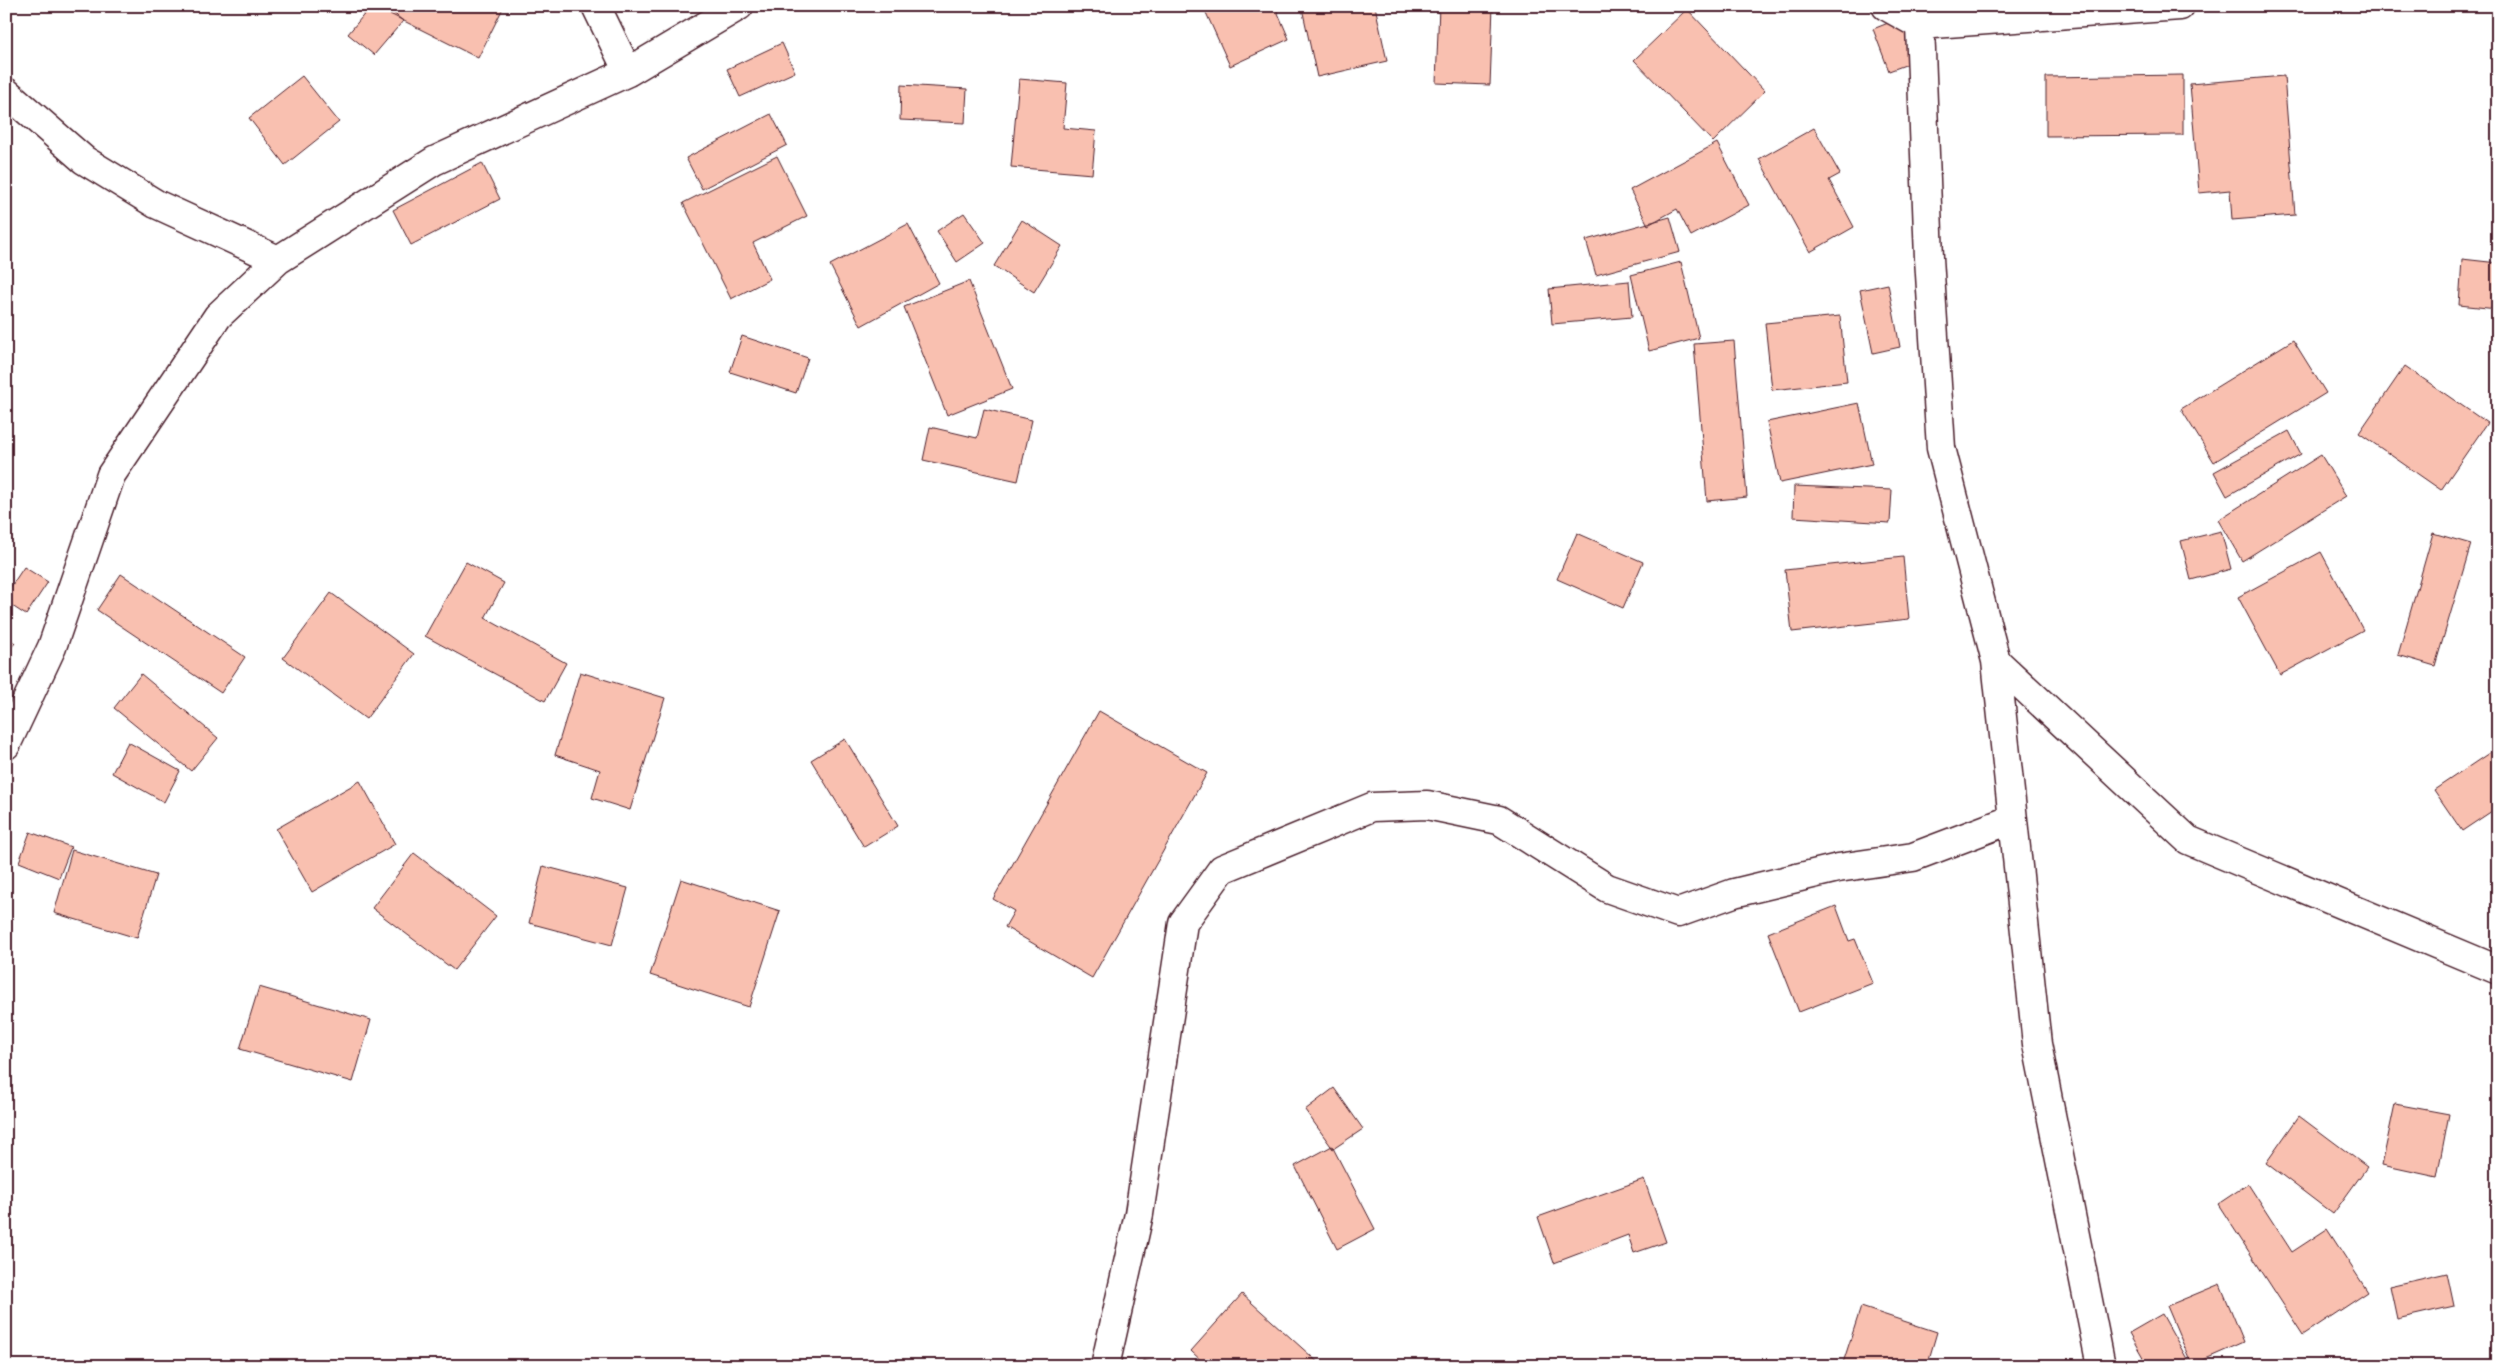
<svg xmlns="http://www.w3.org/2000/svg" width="2504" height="1372" font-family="'Playpen Sans',sans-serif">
  <rect width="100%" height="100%" fill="#fff"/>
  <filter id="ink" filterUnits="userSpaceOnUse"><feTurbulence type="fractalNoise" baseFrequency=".02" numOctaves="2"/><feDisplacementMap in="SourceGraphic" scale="10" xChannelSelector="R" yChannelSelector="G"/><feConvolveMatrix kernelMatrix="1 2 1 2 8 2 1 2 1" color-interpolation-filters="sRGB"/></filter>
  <g filter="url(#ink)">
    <path fill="#f9c0b0" stroke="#4a1f2b" d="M371,6h14l18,15 -29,34 -26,-21z
      M394,6h110l-26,52 -88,-44z
      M1203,6h72l14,33 -59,27z
      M1308,6h67l12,55 -70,16 -15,-69z
      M1439,6h54l-3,79 -54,-2z
      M1687,9l78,82 -52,51 -79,-82z
      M1911,14l16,43 -38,14 -16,-42z
      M782,43l13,29 -55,25 -13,-28z
      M2183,75v60l-137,1v-59z
      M302,76l37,46 -54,43 -36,-47z
      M2284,76l11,139 -63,5 -2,-30 -31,3 -9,-109z
      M1019,79l48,4 -4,45 33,3 -4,43 -81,-7z
      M901,85l66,4 -2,34 -65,-3z
      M771,114l16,31 -85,44 -16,-31z
      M1814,128l26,46 -11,6 25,47 -44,25 -51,-93z
      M1717,143l32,62 -58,31 -14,-27 -29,16 -18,-35z
      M777,156l30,60 -54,27 17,36 -39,20 -48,-96z
      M482,163l18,36 -89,46 -18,-35z
      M964,213l21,30 -28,19 -20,-31z
      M1670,217l10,35 -84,23 -10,-35z
      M1022,220l40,26 -28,46 -40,-26z
      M908,224l31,59 -78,43 -31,-61z
      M2462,259l36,4 -1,46 -38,-4z
      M1681,262l18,76 -50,13 -18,-76z
      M969,281l43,108 -65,26 -43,-108z
      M1629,281l3,36 -80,7 -3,-35z
      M1888,284l12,63 -27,6 -13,-63z
      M1840,316l7,66 -75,8 -7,-67z
      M742,336l66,22 -12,35 -66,-21z
      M2293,340l33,53 -112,69 -33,-53z
      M1734,341l13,156 -40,4 -13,-157z
      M2405,366l82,57 -46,67 -82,-57z
      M1859,403l13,61 -92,19 -13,-61z
      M984,409l48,11 -14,61 -95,-21 7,-33 47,11z
      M2289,431l12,23 -74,42 -13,-24z
      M2321,455l25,41 -104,65 -24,-41z
      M1794,486l98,4 -2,33 -97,-6z
      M2221,531l10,38 -40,11 -10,-39z
      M1577,533l66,29 -20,46 -66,-29z
      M2433,533l38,11 -36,122 -37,-11z
      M2321,552l42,78 -83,45 -42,-78z
      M1903,557l6,62 -117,13 -7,-62z
      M466,562l38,21 -19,35 81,45 -21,38 -120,-65z
      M24,567l24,15 -22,33 -20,-13v-8z
      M121,574l124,83 -24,36 -124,-83z
      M331,593l83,61 -48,65 -83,-61z
      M6,635l9,8 -9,11z
      M580,672l85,26 -35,112 -38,-12 8,-28 -45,-15z
      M141,674l77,64 -27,33 -77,-63z
      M1099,711l108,62 -115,205 -87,-51 9,-16 -21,-12z
      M845,739l53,87 -34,21 -53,-87z
      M128,742l52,29 -16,31 -52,-29z
      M2498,747v60l-36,24 -28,-41z
      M360,781l35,63 -83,48 -36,-63z
      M30,832l41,15 -12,31 -40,-16z
      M72,850l84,25 -19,63 -83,-25z
      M414,853l82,63 -42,54 -82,-62z
      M543,866l85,22 -16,57 -83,-22z
      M681,879l99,32 -31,96 -99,-32z
      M1836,906l13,35 6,-2 18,44 -74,29 -31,-79z
      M259,987l112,33 -18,62 -113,-33z
      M1334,1088l29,41 -30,20 -28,-39z
      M2395,1104l54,10 -12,63 -55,-12z
      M2299,1116l68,51 -34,47 -67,-51z
      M1332,1146l43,83 -38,20 -42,-83z
      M1644,1179l22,63 -32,11 -6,-18 -74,28 -16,-46z
      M2248,1184l44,68 35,-23 41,63 -65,43 -85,-131z
      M2447,1273l7,33 -57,13 -7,-33z
      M2220,1284l24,58 -52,23 -25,-59z
      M1242,1294l80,72h-115l-16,-15z
      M1861,1307l76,25 -10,34h-85z
      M2162,1314l29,52h-43l-19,-33z
      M1143,1360l24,6h-25z"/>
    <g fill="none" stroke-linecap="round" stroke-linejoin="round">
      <g stroke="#4a1f2b" stroke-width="31">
        <path id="minor" d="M596,6l32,66
          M1886,6l34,19 260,-19
          M1926,6l-6,19 9,233 12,190 55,213 41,383 64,322
          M6,92l78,68 72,44 122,56
          M1996,661l192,179 310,130
          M6,745l46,-98 59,-172 107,-159 60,-56 156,-99 194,-89 111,-66
          M1105,1366l34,-152 44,-291 39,-54 150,-62 55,-2 72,15 108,68 71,25 56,-20 104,-25 75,-11 100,-38"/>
      </g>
      <use href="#minor" stroke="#fff" stroke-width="28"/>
    </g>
  </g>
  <rect width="2504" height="1372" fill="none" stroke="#fff" stroke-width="25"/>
  <rect x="12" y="12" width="2479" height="1347" fill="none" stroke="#4a1f2b" stroke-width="2" filter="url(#ink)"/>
</svg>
